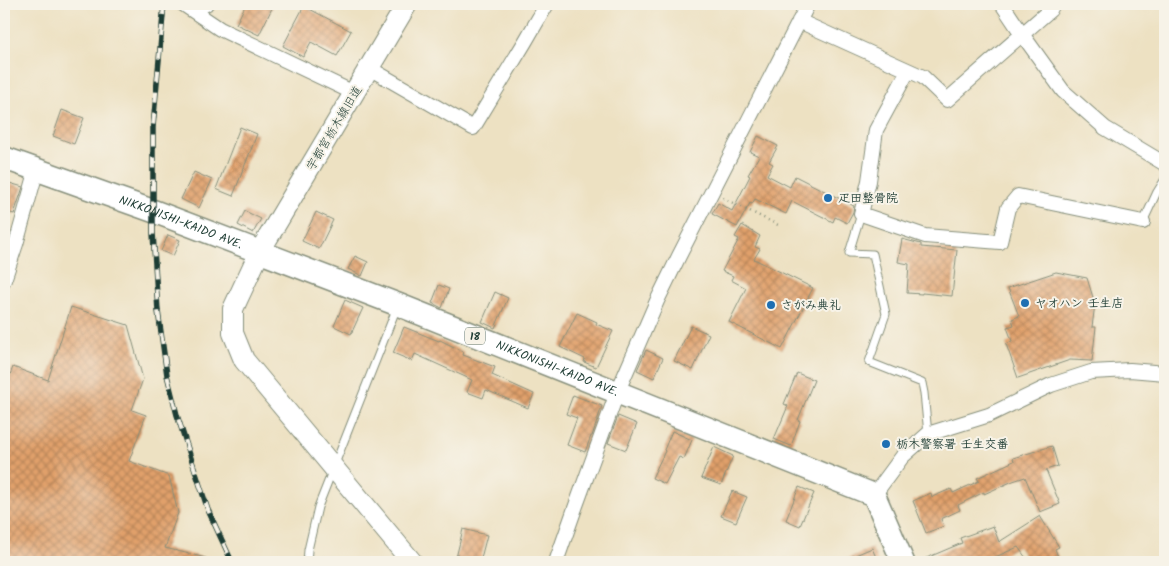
<svg xmlns="http://www.w3.org/2000/svg" width="1169" height="566" font-family="Kalam,'Klee One',sans-serif">
  <defs>
    <pattern id="building-cross-hatch" width="8" height="8" patternUnits="userSpaceOnUse" patternTransform="scale(1.25)"><rect width="8" height="8" fill="#e1a06b"/><path d="M0 0l8 8M0 8l8-8" fill="none" stroke="#b68459"/></pattern>
  </defs>
  <rect width="100%" height="100%" fill="#f7f3e8"/>
  <filter id="ink" filterUnits="userSpaceOnUse"><feTurbulence type="fractalNoise" baseFrequency=".02" numOctaves="2"/><feDisplacementMap in="SourceGraphic" scale="10" xChannelSelector="R" yChannelSelector="G"/><feConvolveMatrix kernelMatrix="1 2 1 2 8 2 1 2 1" color-interpolation-filters="sRGB"/></filter>
  <filter id="wash" filterUnits="userSpaceOnUse"><feTurbulence type="fractalNoise" baseFrequency=".0096" numOctaves="4" result="noise"/><feDisplacementMap in="SourceGraphic" scale="20" xChannelSelector="R" yChannelSelector="G"/><feGaussianBlur stdDeviation="1.12" result="paint"/><feColorMatrix in="noise" values="0 0 0 0 0 0 0 0 0 0 0 0 0 0 0 0 0 1.4 0 .05"/><feComposite in="paint" operator="in"/></filter>
  <g filter="url(#wash)">
    <rect width="100%" height="100%" fill="#ede1c2"/>
    <g id="blocks">
      <path fill="url(#building-cross-hatch)" d="M246,4h28l-15,31 -23,-11z
        M304,6l47,25 -14,25 -26,-14 -8,15 -20,-11z
        M62,110l22,8 -10,26 -21,-8z
        M240,127l17,7 -24,62 -17,-7z
        M758,136l20,10 -9,16 4,2 -6,11 23,12 5,-11 59,30 -1,6 -6,11 -12,-6 -2,5 -41,-21 -6,13 -31,-15 -3,5 -2,-1 -13,24 -25,-13 6,-11 14,8 18,-35 -2,-1 11,-19 -9,-4z
        M194,172l18,8 -13,28 -18,-9z
        M6,182l17,5 -9,27 -10,-3v-23z
        M245,211l16,8 -8,14 -15,-8z
        M316,212l17,8 -14,29 -17,-8z
        M742,225l18,11 -5,11 5,2 -6,10 59,29 -31,61 -53,-27 17,-34 -15,-8 2,-4 -11,-5 17,-32 -4,-2z
        M168,235l12,5 -7,16 -12,-5z
        M902,239l19,5v3l36,3 -5,46 -30,-3v1l-15,-1 2,-29 -11,-2z
        M355,256l13,6 -6,14 -14,-7z
        M1056,272l31,6 8,26 -3,23h4l-4,34 -22,-1 -52,18 -12,-34 6,-3 -5,-14 7,-2 -2,-6 7,-3 -11,-28z
        M439,285l10,4 -7,19 -10,-5z
        M495,292l13,6 -13,30 -13,-6z
        M345,300l18,8 -12,26 -17,-8z
        M71,307l57,18 15,54 -11,31 14,5 -17,46 40,15 9,37 -13,35 41,10 -1,4h-201v-171l9,-24 35,13z
        M577,313l20,9 -1,2 17,7 -17,36 -12,-5 1,-3 -25,-12z
        M691,326l18,8 -16,36 -19,-9z
        M404,327l35,14 1,-1 24,12 -1,3 32,12 -3,8 42,19 -6,14 -42,-18 -3,8 -16,-6 5,-12 -57,-26 -3,7 -19,-8z
        M646,350l17,8 -9,20 -17,-8z
        M797,373l17,7 -16,40 2,1 -9,25 -17,-7 14,-33 -4,-2z
        M573,395l29,11 -10,30h-1l-6,16 -18,-7 10,-27 -11,-4z
        M618,416l19,8 -11,26 -18,-7z
        M672,431l20,9 -8,19 -5,-2 -14,27 -13,-6 13,-27 -1,-1z
        M1052,446l6,20 -12,4 14,34 -20,8 -15,-35 -12,4 -29,13v-2l-26,13 2,5 -19,9 3,7 -18,7 -13,-32 18,-8 1,4 19,-8 2,4 26,-12 -2,-3 37,-17 -1,-3z
        M714,447l19,9 -12,29 -20,-7z
        M799,487l15,6 -14,33 -14,-6z
        M732,491l15,6 -11,25 -15,-6z
        M1040,516l19,31 -4,2 5,13h-31l-11,-15 -34,15h-18l-2,-4 -10,4h-37l45,-19 -2,-5 33,-12 6,16z
        M463,529l24,6 -7,27h-25z
        M872,548l6,14h-39z"/>
    </g>
  </g>
  <g filter="url(#ink)">
    <use href="#blocks" fill-opacity="0" stroke="#868f7b" stroke-width="1"/>
    <g fill="none" stroke-linecap="round" stroke-linejoin="round">
      <g stroke="#868f7b" stroke-width="9">
        <path id="lane" d="M861,214l-12,39 24,1 13,60 -17,48 53,21 2,10 4,41
          M1143,222l14,-30 8,-13
          M307,562l1,-12 10,-43 79,-200"/>
      </g>
      <g stroke="#868f7b" stroke-width="16">
        <path id="street" d="M183,4l37,25 134,64
          M1002,4l20,30 41,57 42,37 60,36
          M192,10l14,-6
          M799,21l124,56 24,23 103,-90 3,-6
          M369,68l104,60 52,-86 22,-38
          M908,71l-32,59 -7,51 -8,33 64,22 75,6 8,-34 10,-12 125,26
          M4,280l12,-36 21,-75
          M874,495l28,-38 26,-23 61,-19 62,-30 40,-13 39,-2 35,3
          M556,562l18,-51 43,-118 40,-92 22,-45 129,-252"/>
      </g>
      <g stroke="#868f7b" stroke-width="22">
        <path id="secondary" d="M407,4l-147,247 -27,58v24l11,27 168,202"/>
      </g>
      <g stroke="#868f7b" stroke-width="25">
        <g id="primary">
          <path id="s1" d="M4,158l149,53 246,94 475,190 29,67"/>
        </g>
      </g>
      <path stroke="#868f7b" stroke-width="2.5" stroke-dasharray="1 4" stroke-linecap="butt" d="M723,198l57,28"/>
      <use href="#lane" stroke="#fff" stroke-width="7"/>
      <use href="#street" stroke="#fff" stroke-width="14"/>
      <use href="#secondary" stroke="#fff" stroke-width="20"/>
      <use href="#primary" stroke="#fff" stroke-width="22"/>
      <g stroke="#1f3d34" stroke-width="5.5">
        <path id="rail" d="M164,4l-11,123v106l5,78 9,64 10,40 31,95 24,52"/>
      </g>
      <use href="#rail" stroke="#f7f3e8" stroke-width="4" stroke-dasharray="11" stroke-linecap="butt"/>
    </g>
  </g>
  <g fill="#1f6fb2" stroke="#f7f3e8" stroke-width="2">
    <circle cx="828" cy="198" r="5"/>
    <circle cx="1025" cy="303" r="5"/>
    <circle cx="771" cy="305" r="5"/>
    <circle cx="886" cy="444" r="5"/>
  </g>
  <g text-anchor="middle" stroke-width="4" stroke-linejoin="round" paint-order="stroke">
    <rect fill="#f7f3e8" stroke="#60746a" stroke-width="1" x="465" y="327.5" width="20" height="17" rx="4"/>
    <g font-size="11" font-weight="bold" fill="#1f3d34">
      <text x="475" y="340">18</text>
    </g>
    <g font-size="12" fill="#1f3d34" stroke="#f7f3e8">
      <text transform="translate(334 128) rotate(-59)" y="4">宇都宮栃木線旧道</text>
      <text dy="4" stroke="none"><textPath href="#s1" startOffset="188">NIKKONISHI-KAIDO AVE.</textPath></text>
      <text dy="4" stroke="none"><textPath href="#s1" startOffset="592">NIKKONISHI-KAIDO AVE.</textPath></text>
    </g>
    <g font-size="12" font-weight="bold" fill="#1f3d34" stroke="#f7f3e8" text-anchor="start">
      <text x="838" y="202">疋田整骨院</text>
      <text x="1035" y="307">ヤオハン 壬生店</text>
      <text x="781" y="309">さがみ典礼</text>
      <text x="896" y="448">栃木警察署 壬生交番</text>
    </g>
  </g>
  <rect width="1169" height="566" fill="none" stroke="#f7f3e8" stroke-width="20"/>
</svg>
